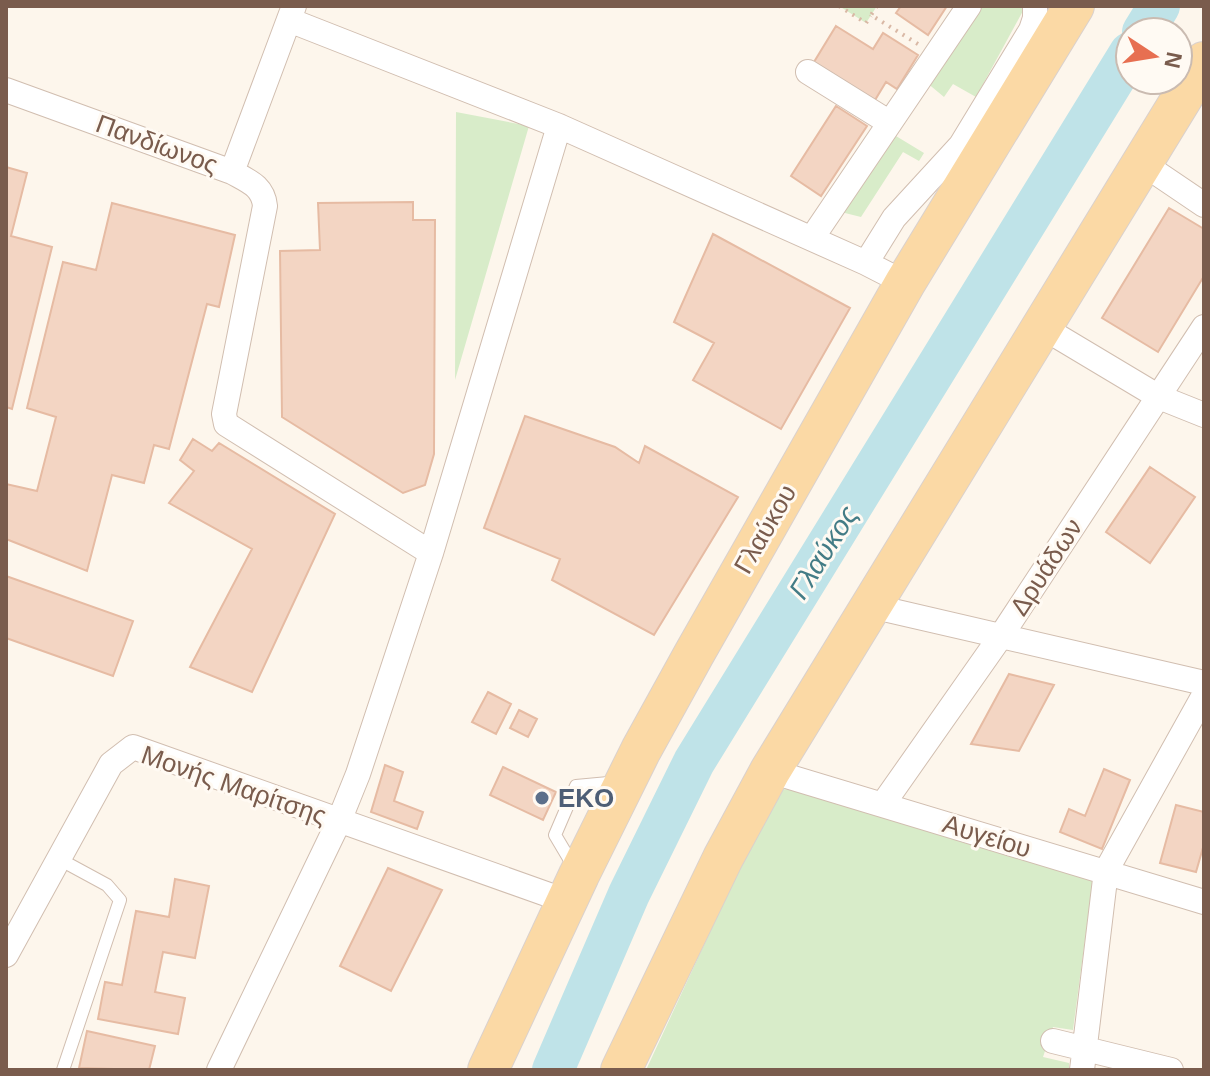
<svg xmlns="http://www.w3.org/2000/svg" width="1210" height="1076" font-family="Arial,sans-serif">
  <rect width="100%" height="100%" fill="#fdf6ec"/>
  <path fill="#d8ecc9" d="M839,6h38l-11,17z
    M978,6h45l1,3 -48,88 -23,-13 -9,13 -18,-15z
    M456,112l73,14 -74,254z
    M891,133l33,20 -5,8 -16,-9 -42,65 -20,-5z
    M781,789l16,1 296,89 -20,151 -20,-3 -10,30 26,6v7h-423l90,-194z"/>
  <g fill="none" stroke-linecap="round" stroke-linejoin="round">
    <path stroke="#bfe3e8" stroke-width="42" d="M1143,32l16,-26
      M553,1070l76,-176 65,-132 436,-709"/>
  </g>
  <path fill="#f3d5c3" stroke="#e6bba3" stroke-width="2" d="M901,6h46l-19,29 -32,-22z
    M836,26l37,23 10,-16 35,22 -21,34 -11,-7 -11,18 -61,-38z
    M836,106l31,20 -46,70 -30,-20z
    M6,167l21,6 -16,63 41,11 -40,162 -6,-2z
    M413,202v18h22l-1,234 -9,31 -22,8 -121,-76 -2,-166 40,-1 -2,-47z
    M112,203l123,32 -16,72 -12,-3 -38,145 -15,-4 -10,38 -32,-8 -25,96 -81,-32v-55l31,7 19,-74 -29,-9 36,-146 33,8z
    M1169,208l35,21v47l-46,76 -56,-34z
    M713,234l137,74 -69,121 -88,-49 21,-37 -40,-21z
    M525,416l90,31 24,16 6,-17 93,51 -84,138 -102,-55 8,-21 -76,-31z
    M193,439l19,12 7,-8 116,71 -83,178 -62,-25 62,-118 -83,-46 25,-32 -14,-11z
    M1150,467l45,30 -45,66 -44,-31z
    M6,576l127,45 -20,55 -107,-38z
    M1009,674l45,11 -35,66 -48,-7z
    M488,692l23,12 -15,30 -24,-12z
    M519,710l18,9 -9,18 -18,-9z
    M385,765l18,7 -9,29 29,11 -6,17 -46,-17z
    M503,767l53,25 -13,28 -53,-25z
    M1104,769l26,11 -28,69 -42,-17 9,-23 16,7z
    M1176,805l28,7v32l-8,28 -36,-9z
    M388,868l54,22 -51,101 -51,-25z
    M175,879l34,7 -14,72 -32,-6 -8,40 30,6 -7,36 -80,-15 7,-37 17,3 14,-74 33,6z
    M87,1031l68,15 -6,24 -70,-2z"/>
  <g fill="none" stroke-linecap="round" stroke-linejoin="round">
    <g stroke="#d1beb0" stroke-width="14">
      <path id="lane" d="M59,859l48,26 13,15 -57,170
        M574,867l-19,-32 21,-49 43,-4"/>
    </g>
    <g stroke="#d1beb0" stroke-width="26">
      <path id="street" d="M289,20l270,106 307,137 39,20
        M808,72l82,51
        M6,90l226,82 62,-166
        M1142,163l62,42
        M232,172c16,9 31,14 33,34l-41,208 2,10 205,129
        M812,238l157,-232
        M866,263l28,-45 67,-73 70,-115 4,-12v-12
        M1042,327l117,70 45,18
        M871,606l333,77
        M770,771l434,131
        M883,804l118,-168 203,-309
        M6,955l105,-191 22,-17 433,154
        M1053,1041l118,29
        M219,1070l120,-249 19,-47 73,-221 128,-427
        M1082,1070l24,-199 98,-176"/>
    </g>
    <g stroke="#dad1cd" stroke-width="42">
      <path id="primary" d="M488,1070l91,-195 62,-125 53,-96 211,-371 169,-277
        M621,1070l102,-212 47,-87 434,-709"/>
    </g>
    <path stroke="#d9b8a5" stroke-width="4" stroke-dasharray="2 6" stroke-linecap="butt" d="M839,6l27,17 5,-7
      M877,6l-6,9 47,29"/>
    <use href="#lane" stroke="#fff" stroke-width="12"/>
    <use href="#street" stroke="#fff" stroke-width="24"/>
    <use href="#primary" stroke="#fbd9a5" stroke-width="40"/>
  </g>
  <circle fill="#5c6f8a" stroke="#fffaf3" stroke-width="3" cx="542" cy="798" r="8"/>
  <g text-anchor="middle" stroke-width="6" stroke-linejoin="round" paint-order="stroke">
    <g font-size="26" fill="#7a5c4d" stroke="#fffaf3">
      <text transform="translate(157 144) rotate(20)" y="9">Πανδίωνος</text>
      <text transform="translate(765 529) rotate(-60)" y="9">Γλαύκου</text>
      <text transform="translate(1046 567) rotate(-57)" y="9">Δρυάδων</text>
      <text transform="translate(234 785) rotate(19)" y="9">Μονής Μαρίτσης</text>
      <text transform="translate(987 836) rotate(17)" y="9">Αυγείου</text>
    </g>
    <g font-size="26" font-weight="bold" fill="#4e5e75" stroke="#fffaf3" text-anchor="start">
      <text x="558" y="807">EKO</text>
    </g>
    <g font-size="28" font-style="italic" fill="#437c86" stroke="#fffaf3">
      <text transform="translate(823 552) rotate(-58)" y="10">Γλαύκος</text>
    </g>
  </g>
  <rect width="1210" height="1076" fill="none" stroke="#7a5c4d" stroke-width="16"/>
  <g transform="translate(1154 56) rotate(102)"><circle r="38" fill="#fffaf3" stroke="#cabbb1" stroke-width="2"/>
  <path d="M0-6L14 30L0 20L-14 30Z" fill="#e76f51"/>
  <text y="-12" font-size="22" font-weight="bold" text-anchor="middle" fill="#7a5c4d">N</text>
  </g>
</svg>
